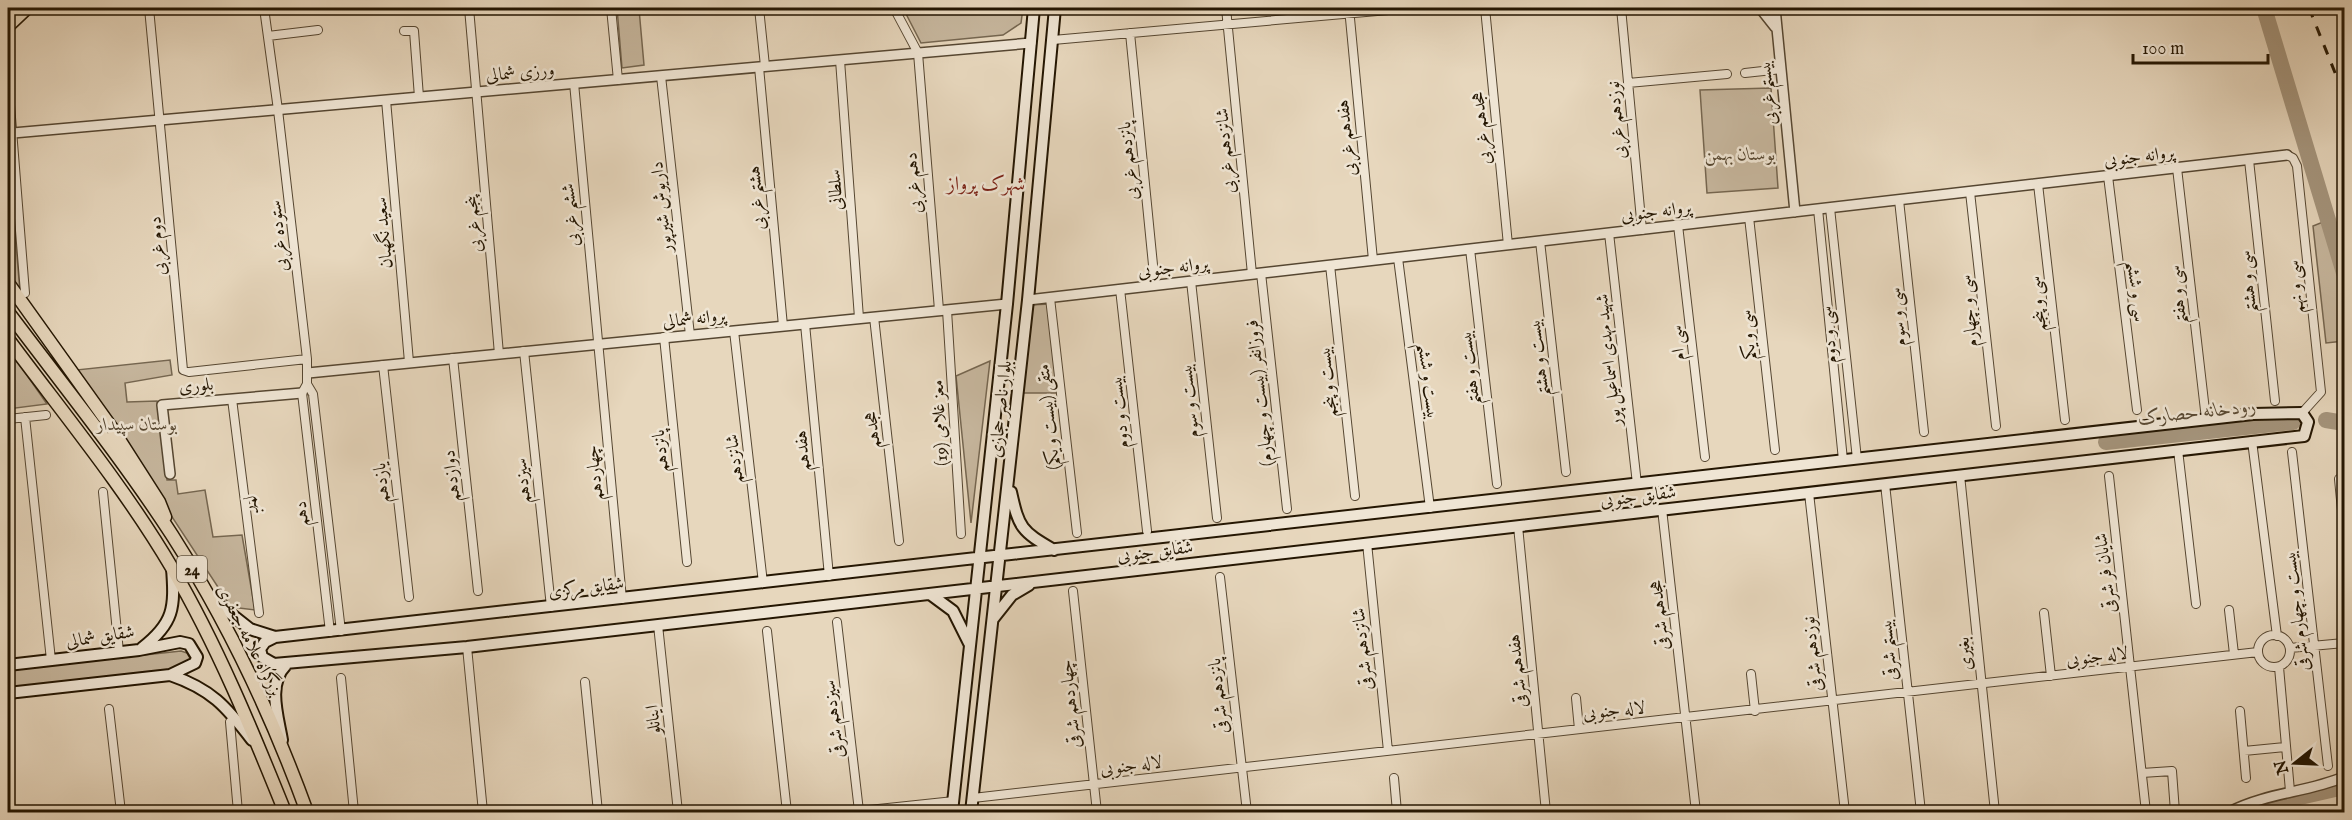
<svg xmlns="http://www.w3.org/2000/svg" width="2352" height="820" font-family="'IM FELL English',Amiri,serif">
  <rect width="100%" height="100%" fill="#e7d7bd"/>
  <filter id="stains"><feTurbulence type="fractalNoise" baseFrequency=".00333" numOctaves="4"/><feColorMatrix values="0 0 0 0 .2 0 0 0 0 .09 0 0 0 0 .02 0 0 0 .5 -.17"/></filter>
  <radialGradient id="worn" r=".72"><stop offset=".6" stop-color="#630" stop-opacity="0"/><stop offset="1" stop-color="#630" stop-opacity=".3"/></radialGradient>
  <path fill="#c6b69d" stroke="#756650" stroke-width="1.5" d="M617,8h34l-12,1 5,56 -22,3z
    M903,8h120l-2,15 -18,12 -82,8z
    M1771,88l7,100 -71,5 -7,-103z
    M8,147l12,145 -12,-18z
    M2323,222l21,71v48l-18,2 -13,-117z
    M1050,304l9,89h-37l7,-88z
    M8,348l39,56 -39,5z
    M170,360l2,15 -47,8 2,19 30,-1 10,79h9l2,14 27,-4 8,47 29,-2 13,75 -24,-3 -155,-237z
    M990,361l-19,162 -15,-147z
    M181,651l6,2 3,5 -2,6 -26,8 -154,16v-18z"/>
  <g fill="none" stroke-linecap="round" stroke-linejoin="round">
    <path stroke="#a5957d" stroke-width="16" d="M2264,8l80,265
      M2326,420l18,3
      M2106,442l187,-20
      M2254,812l33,-12 57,-13"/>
    <g stroke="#554631" stroke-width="10">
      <path id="minor" d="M149,8l34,362 6,2 118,-13
        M264,8l14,102 29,249v25l-5,9 28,239
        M469,8l30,346
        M611,8l7,72
        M759,8l6,58
        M894,8l24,45 21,257
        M1226,8l26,266
        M1349,8l24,252
        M1485,8l23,237
        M1621,8l21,222
        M404,31h10l5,66
        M1130,33l25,252
        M268,36l50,-6
        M1053,40l358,-32
        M840,60l19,258
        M759,67l24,259
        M1745,73l36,-4
        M661,76l29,259
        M8,80l17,213
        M574,83l48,516
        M1628,83l99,-9
        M386,100l23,262
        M2287,155l6,3 4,8 24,226 -19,21
        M2249,160l26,241
        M2177,168l29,251
        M2108,176l29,234
        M2038,184l27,236
        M1970,192l26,234
        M1899,200l25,232
        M1830,208l27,251
        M1818,209l25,251
        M1749,217l26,233
        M1678,225l27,232
        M1609,233l28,251
        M1540,241l26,231
        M1470,249l27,235
        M1398,258l32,250
        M1330,265l25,231
        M1261,273l26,236
        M1191,281l26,237
        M1120,289l27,242
        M1050,298l27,235
        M947,310l14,224
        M874,317l25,224
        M805,324l24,252
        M734,331l29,252
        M664,337l23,225
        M524,351l27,256
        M453,358l25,233
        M383,365l26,232
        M307,384l6,10 28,237
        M232,399l27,214
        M25,417l26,243
        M8,419l38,-4
        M2252,441l25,195
        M2178,450l18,154
        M2292,452l36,314
        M1960,475l35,337
        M2109,476l37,336
        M2339,479l5,52
        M1885,484l36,328
        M103,492l16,160
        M1809,493l36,319
        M1662,509l34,303
        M1518,526l28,286
        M1367,543l21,208
        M1220,577l27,235
        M1073,591l24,221
        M2229,610l5,44
        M2044,613l7,63
        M837,622l22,189
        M658,625l20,187
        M767,631l20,181
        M2258 651a16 16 0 1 1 32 0a16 16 0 1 1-32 0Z
        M467,647l16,165
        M2290,648l54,-5
        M2279,667l11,124
        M1751,674l4,37
        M341,678l13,134
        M585,682l13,130
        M1576,698l3,31
        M109,709l12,103
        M2240,711l6,67
        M230,722l8,90
        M2244,751l41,-4
        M2142,773l30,-2 3,41
        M1394,778l3,34
        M973,798l1285,-146
        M850,812l104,-11"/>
    </g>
    <g stroke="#554631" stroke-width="12">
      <path id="tertiary" d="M1760,8l15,19
        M1775,8l20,204
        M13,133l1018,-90
        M1028,300l1259,-145
        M308,373l699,-69
        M170,474l-8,-69 140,-12
        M2229,812c40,-20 76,-19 115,-35"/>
    </g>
    <g stroke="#241602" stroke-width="14">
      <path id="secondary" d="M1011,492c8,36 10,39 43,58
        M930,594l23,17 16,32
        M212,599l38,30 25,8 1978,-223 49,-1 6,9 -4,14 -1837,211 -193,17 -12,-7 -2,-8 5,-7 10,-5
        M993,619l19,-24 17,-10
        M142,648c32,-25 33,-40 30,-80
        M8,665l131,-15 41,-8 9,2 8,13 -2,6 -25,12 -162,18
        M170,675c41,14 56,31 82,65
        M282,740c-4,-24 -15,-56 4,-75
        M952,812l55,-508 27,-296
        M971,812l57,-512 27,-292"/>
    </g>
    <g stroke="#241602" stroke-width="15">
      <path id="trunk" d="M9,25l18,-17
        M8,283l103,144 48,75 6,15
        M8,312c55,73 114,146 164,223 56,87 100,181 135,277
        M8,339c55,74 117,149 164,229 45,77 80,162 113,244"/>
    </g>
    <use href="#minor" stroke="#efe5d4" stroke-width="8"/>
    <use href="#tertiary" stroke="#efe5d4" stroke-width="9"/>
    <use href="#secondary" stroke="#efe5d4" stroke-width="10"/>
    <use href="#trunk" stroke="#e7d7bd" stroke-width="12"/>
    <path stroke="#241602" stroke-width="3" stroke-dasharray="10 10" stroke-linecap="butt" d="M2309,8l35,87"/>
  </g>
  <g text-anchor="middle" stroke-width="5" stroke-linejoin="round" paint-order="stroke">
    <rect fill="#efe5d4" stroke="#615441" stroke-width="1.5" x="177" y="556" width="30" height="26" rx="4.5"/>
    <g font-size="16" font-weight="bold" fill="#241602">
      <text x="192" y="575">24</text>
    </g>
    <g font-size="18" fill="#241602" stroke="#efe5d4">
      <text transform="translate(520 72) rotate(-5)" y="6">ورزی شمالی</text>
      <text transform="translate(1767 93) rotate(-96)" y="6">بیستم غربی</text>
      <text transform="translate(1616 120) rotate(-95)" y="6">نوزدهم غربی</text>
      <text transform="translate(1481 128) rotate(-96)" y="6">هجدهم غربی</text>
      <text transform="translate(1346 138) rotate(-96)" y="6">هفدهم غربی</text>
      <text transform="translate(1225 151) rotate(-95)" y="6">شانزدهم غربی</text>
      <text transform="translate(2139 156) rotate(-7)" y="6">پروانه جنوبی</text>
      <text transform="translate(1128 161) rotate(-96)" y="6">پانزدهم غربی</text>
      <text transform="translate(913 183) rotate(-95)" y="6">دهم غربی</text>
      <text transform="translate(835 190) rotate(-94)" y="6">سلطانی</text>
      <text transform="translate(756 198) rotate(-95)" y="6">هشتم غربی</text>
      <text transform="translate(661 207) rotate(-96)" y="6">داریوش شیرپور</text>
      <text transform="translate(1656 211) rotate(-7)" y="6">پروانه جنوبی</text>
      <text transform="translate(570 215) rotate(-95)" y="6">ششم غربی</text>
      <text transform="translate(473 224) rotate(-95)" y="6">پنجم غربی</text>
      <text transform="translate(383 233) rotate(-95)" y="6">سعید نگهبان</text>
      <text transform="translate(278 236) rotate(-96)" y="6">ستوده غربی</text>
      <text transform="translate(157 246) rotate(-95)" y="6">دوم غربی</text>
      <text transform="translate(1173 267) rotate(-7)" y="6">پروانه جنوبی</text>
      <text transform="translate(2247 282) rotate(-96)" y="6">سی و هشتم</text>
      <text transform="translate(2295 287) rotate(-96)" y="6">سی و نهم</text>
      <text transform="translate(2137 291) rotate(83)" y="6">سی و ششم</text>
      <text transform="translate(2177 295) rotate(-97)" y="6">سی و هفتم</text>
      <text transform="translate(2037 304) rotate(-97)" y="6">سی و پنجم</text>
      <text transform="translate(1968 311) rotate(-96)" y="6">سی و چهارم</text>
      <text transform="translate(1897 317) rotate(-96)" y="6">سی و سوم</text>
      <text transform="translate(694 318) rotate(-6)" y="6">پروانه شمالی</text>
      <text transform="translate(1747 335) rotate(-96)" y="6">سی و یکم</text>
      <text transform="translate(1828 335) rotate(-96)" y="6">سی و دوم</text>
      <text transform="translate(1677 343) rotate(-96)" y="6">سی ام</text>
      <text transform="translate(1538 358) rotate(-97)" y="6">بیست و هشتم</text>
      <text transform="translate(1608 360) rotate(-96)" y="6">شهید مهدی اسماعیل پور</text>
      <text transform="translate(1469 368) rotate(-97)" y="6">بیست و هفتم</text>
      <text transform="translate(1429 381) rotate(83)" y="6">بیست و ششم</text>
      <text transform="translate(1327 382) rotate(-96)" y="6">بیست و پنجم</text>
      <text transform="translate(196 385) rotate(-5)" y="6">بلوری</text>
      <text transform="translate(1259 393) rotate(-96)" y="6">فروزانفر (بیست و چهارم)</text>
      <text transform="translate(1189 401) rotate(-96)" y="6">بیست و سوم</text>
      <text transform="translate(1000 409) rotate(-84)" y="6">بلوار ناصر حجازی</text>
      <text transform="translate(1119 412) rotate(-96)" y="6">بیست و دوم</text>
      <text transform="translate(1048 417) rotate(-96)" y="6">متقی (بیست و یکم)</text>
      <text transform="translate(939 423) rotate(-93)" y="6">معز غلامی (19)</text>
      <text transform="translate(872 430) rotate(-96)" y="6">هجدهم</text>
      <text transform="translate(660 451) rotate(-96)" y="6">پانزدهم</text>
      <text transform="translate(802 451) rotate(-96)" y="6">هفدهم</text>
      <text transform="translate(734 459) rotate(-97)" y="6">شانزدهم</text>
      <text transform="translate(594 473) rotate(-96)" y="6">چهاردهم</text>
      <text transform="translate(451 476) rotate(-96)" y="6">دوازدهم</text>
      <text transform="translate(522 481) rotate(-96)" y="6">سیزدهم</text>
      <text transform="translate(381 483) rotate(-96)" y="6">یازدهم</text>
      <text transform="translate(1638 496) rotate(-7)" y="6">شقایق جنوبی</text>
      <text transform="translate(260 504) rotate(83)" y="6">نهم</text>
      <text transform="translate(301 514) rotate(-97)" y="6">دهم</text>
      <text transform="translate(1155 551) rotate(-7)" y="6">شقایق جنوبی</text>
      <text transform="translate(2105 573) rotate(-97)" y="6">شایان فر شرقی</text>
      <text transform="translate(586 587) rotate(-7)" y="6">شقایق مرکزی</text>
      <text transform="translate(2296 611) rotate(-97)" y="6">بیست و چهارم شرقی</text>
      <text transform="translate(1659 615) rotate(-96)" y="6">هجدهم شرقی</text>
      <text transform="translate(100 636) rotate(-9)" y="6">شقایق شمالی</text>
      <text transform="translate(250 640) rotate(63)" y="6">بزرگراه علامه جعفری</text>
      <text transform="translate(1362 649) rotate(-96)" y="6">شانزدهم شرقی</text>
      <text transform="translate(1888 650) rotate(-96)" y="6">بیستم شرقی</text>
      <text transform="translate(1812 654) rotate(-96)" y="6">نوزدهم شرقی</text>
      <text transform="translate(1964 654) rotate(-96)" y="6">بغیری</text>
      <text transform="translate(2097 656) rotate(-7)" y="6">لاله جنوبی</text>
      <text transform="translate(1517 671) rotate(-96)" y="6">هفدهم شرقی</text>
      <text transform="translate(1218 696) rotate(-96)" y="6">پانزدهم شرقی</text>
      <text transform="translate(1070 704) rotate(-96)" y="6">چهاردهم شرقی</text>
      <text transform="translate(1614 710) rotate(-6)" y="6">لاله جنوبی</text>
      <text transform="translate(833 719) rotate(-97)" y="6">سیزدهم شرقی</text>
      <text transform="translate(653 720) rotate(-96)" y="6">اینانلو</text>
      <text transform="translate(1131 765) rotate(-7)" y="6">لاله جنوبی</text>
    </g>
    <g font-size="18" font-style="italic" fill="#554630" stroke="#efe5d4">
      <text x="1740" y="160">بوستان بهمن</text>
      <text x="137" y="430">بوستان سپیدار</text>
    </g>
    <g font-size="20" fill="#7a1f14" stroke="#efe5d4">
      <text x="986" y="190">شهرک پرواز</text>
    </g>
    <g font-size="20" font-style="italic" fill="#584933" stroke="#efe5d4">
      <text transform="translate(2197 411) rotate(-6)" y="7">رودخانه حصارک</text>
    </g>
  </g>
  <rect width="2352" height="820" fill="none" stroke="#e7d7bd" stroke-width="30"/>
  <rect x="9" y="9" width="2334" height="802" fill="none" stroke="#241602" stroke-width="3"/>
  <rect x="15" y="15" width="2322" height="790" fill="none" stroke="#241602" stroke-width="1.5"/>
  <g transform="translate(2295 763) rotate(252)" stroke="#efe5d4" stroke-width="4.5" paint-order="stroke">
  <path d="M0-4.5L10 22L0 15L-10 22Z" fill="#241602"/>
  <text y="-9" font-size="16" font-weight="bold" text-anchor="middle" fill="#241602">N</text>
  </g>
  <path d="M2133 54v9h135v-9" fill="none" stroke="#241602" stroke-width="3"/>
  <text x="2142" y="54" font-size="18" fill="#241602" stroke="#efe5d4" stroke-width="4.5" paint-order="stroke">100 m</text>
  <rect width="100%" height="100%" filter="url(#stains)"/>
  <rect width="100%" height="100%" fill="url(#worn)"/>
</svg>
